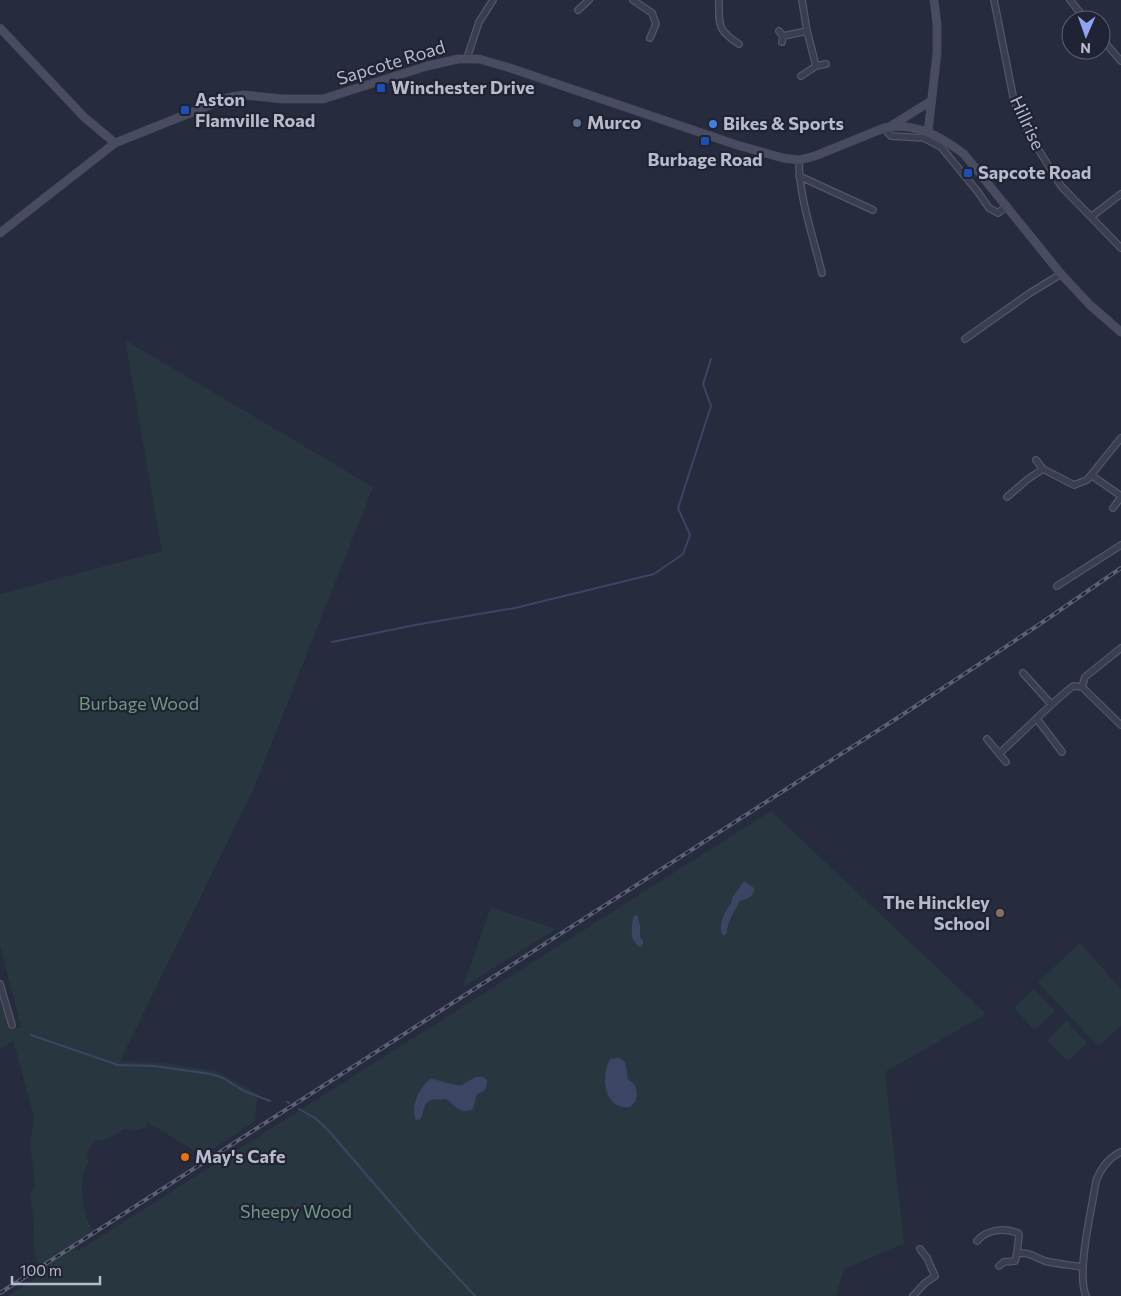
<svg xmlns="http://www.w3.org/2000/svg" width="1121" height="1296" font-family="Commissioner,sans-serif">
  <rect width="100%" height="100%" fill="#262b3e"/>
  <path fill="#28373f" d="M125,340l248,147 -120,303 -133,271 43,2 53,8 42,23 -3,27 -54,36 -17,-13 -37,-22 -1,5 -11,4 -10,-2 -20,11 -11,1 -7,11 2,10c-12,13 -7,54 4,68l-18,12 3,9 693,-440 215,203 -101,58 19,171 -61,27 -7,26h-828l37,-24 -1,-10 -6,3 -5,-21 1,-19 -4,-31 5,-8 -5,-41 4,-28 -21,-77 -13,10v-52l10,32 11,-3 -21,-82v-351l162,-43z
    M491,907l65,22 -93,58z
    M1080,943l41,46v37l-23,20 -60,-64z
    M1034,989l21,22 -21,19 -20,-22z
    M1067,1021l20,22 -19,18 -21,-21z"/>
  <path fill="#3d4565" d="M744,881l10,7c0,9 -6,10 -14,13 -5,10 -13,20 -13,32l-4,3c-6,-9 1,-24 8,-32l1,-6z
    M637,915l3,10v12l3,3v4l-3,3c-11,-6 -9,-20 -6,-31z
    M619,1058l6,4 3,17 7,6 2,9 -1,7 -6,6c-26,3 -30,-30 -20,-48z
    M476,1077h7l4,3c0,8 -2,12 -10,14l-4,15c-13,6 -17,-3 -27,-10l-16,1 -5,5 -4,14 -5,1c-6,-14 3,-31 14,-41 9,0 24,8 32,6 4,-2 9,-6 14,-8z"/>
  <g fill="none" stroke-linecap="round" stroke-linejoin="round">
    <path stroke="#3d4565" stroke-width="2" d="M332,642l83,-17 100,-17 139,-34 29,-20 7,-19 -12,-27 33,-102 -8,-22 8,-25
      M31,1035l87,30 36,1 57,8 12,4 21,13 26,10
      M287,1102l2,1
      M299,1109l16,9 13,12 93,108 54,58"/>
    <g stroke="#525666" stroke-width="8">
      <path id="street" d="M633,0l19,13 4,11 -6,14
        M719,0c0,25 -2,30 20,44
        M802,0l5,31 9,35
        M994,0l20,101 21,43 26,42 60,62
        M1070,0l16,20
        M578,10l11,-10
        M779,31l4,5 -1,6
        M783,36l24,-5
        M1101,38l20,23
        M467,58l12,-36 14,-22
        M801,76l15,-10 10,-2
        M884,128l7,8 33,2 17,9 37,45 11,16 9,5 9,-7
        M799,160c0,38 14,76 23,113
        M799,176l74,34
        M1091,217l30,-23
        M965,339l65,-46 31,-19
        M1036,460l7,9 31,16 13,-5 34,-42
        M1091,475l30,21
        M1007,497l21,-18 15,-10
        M1113,508l8,-11
        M1057,586l64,-41
        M1023,673l28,31
        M1082,687l3,-10 36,-29
        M1082,687l39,38
        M1037,719l25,33
        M987,739l19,23
        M999,754c25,-23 48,-47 74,-68l9,1
        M0,984l12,41
        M977,1241c9,-11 27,-14 41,-8l1,2 -2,18
        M999,1266l5,-4 11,-1 2,-8c13,-1 17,4 28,8 12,3 25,4 37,6
        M913,1296l12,-13 10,-7 -8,-18 -7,-9
        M1086,1296c-10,-24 6,-87 10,-115 5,-13 12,-23 25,-29"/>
    </g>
    <g stroke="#434757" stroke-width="9">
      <path id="secondary" d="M0,28l84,89 31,26
        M891,126l40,-25
        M928,132l9,-79v-29l-3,-24
        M0,233l115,-90 115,-46 14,-2 39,4h40l104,-33 31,-7h21l28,8 230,78 46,13 16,2 16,-4 69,-28c31,-6 56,8 80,26l97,120 29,31 31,27"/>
    </g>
    <use href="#street" stroke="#3a3e4e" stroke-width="5.5"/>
    <use href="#secondary" stroke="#494c61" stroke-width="8"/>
    <g stroke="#5d6175" stroke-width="4">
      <path id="rail" d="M0,1293l902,-578 135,-89 84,-58"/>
    </g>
    <use href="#rail" stroke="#1f2333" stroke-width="2" stroke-dasharray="5.5" stroke-linecap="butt"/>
  </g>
  <g fill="#1a4fb4" stroke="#1f2333" stroke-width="2">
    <rect x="376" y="83" width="10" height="10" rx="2.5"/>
    <rect x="180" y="105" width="10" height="10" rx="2.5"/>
    <rect x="700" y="136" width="10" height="10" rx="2.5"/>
    <rect x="963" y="168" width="10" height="10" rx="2.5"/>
  </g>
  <circle fill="#5c6f8a" stroke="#1f2333" stroke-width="2" cx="577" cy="123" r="5"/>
  <circle fill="#3f7fe0" stroke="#1f2333" stroke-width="2" cx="713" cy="124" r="5"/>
  <circle fill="#8d6e63" stroke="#1f2333" stroke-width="2" cx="1000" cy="913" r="5"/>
  <circle fill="#e8710a" stroke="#1f2333" stroke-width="2" cx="185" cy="1157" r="5"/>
  <g text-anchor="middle" stroke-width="4.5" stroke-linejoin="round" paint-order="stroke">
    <g font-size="18" fill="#b6bac9" stroke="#1f2333">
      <text transform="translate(391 63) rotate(-17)" y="6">Sapcote Road</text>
      <text transform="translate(1027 123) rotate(65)" y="6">Hillrise</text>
    </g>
    <g font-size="18" font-weight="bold" fill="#b6bac9" stroke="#1f2333" text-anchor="start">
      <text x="391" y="94">Winchester Drive</text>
      <text x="195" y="106">Aston<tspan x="195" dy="21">Flamville Road</tspan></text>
      <text x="587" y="129">Murco</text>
      <text x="723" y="130">Bikes &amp; Sports</text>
      <text x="705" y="166" text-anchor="middle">Burbage Road</text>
      <text x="978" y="179">Sapcote Road</text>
      <text x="990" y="909" text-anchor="end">The Hinckley<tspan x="990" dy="21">School</tspan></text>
      <text x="195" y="1163">May's Cafe</text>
    </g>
    <g font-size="18" fill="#6f9881" stroke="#1f2333">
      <text x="139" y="710">Burbage Wood</text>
      <text x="296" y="1218">Sheepy Wood</text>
    </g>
  </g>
  <g transform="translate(1086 35) rotate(182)"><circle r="24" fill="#1f2333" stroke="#5b5f6f"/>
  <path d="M0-4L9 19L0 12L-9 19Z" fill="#92a3f2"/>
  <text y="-8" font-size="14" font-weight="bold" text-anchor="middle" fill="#b6bac9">N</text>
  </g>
  <path d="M12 1276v8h88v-8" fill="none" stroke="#b6bac9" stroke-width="2.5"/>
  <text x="20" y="1276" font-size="15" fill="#b6bac9" stroke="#1f2333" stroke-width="4" paint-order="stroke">100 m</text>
</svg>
